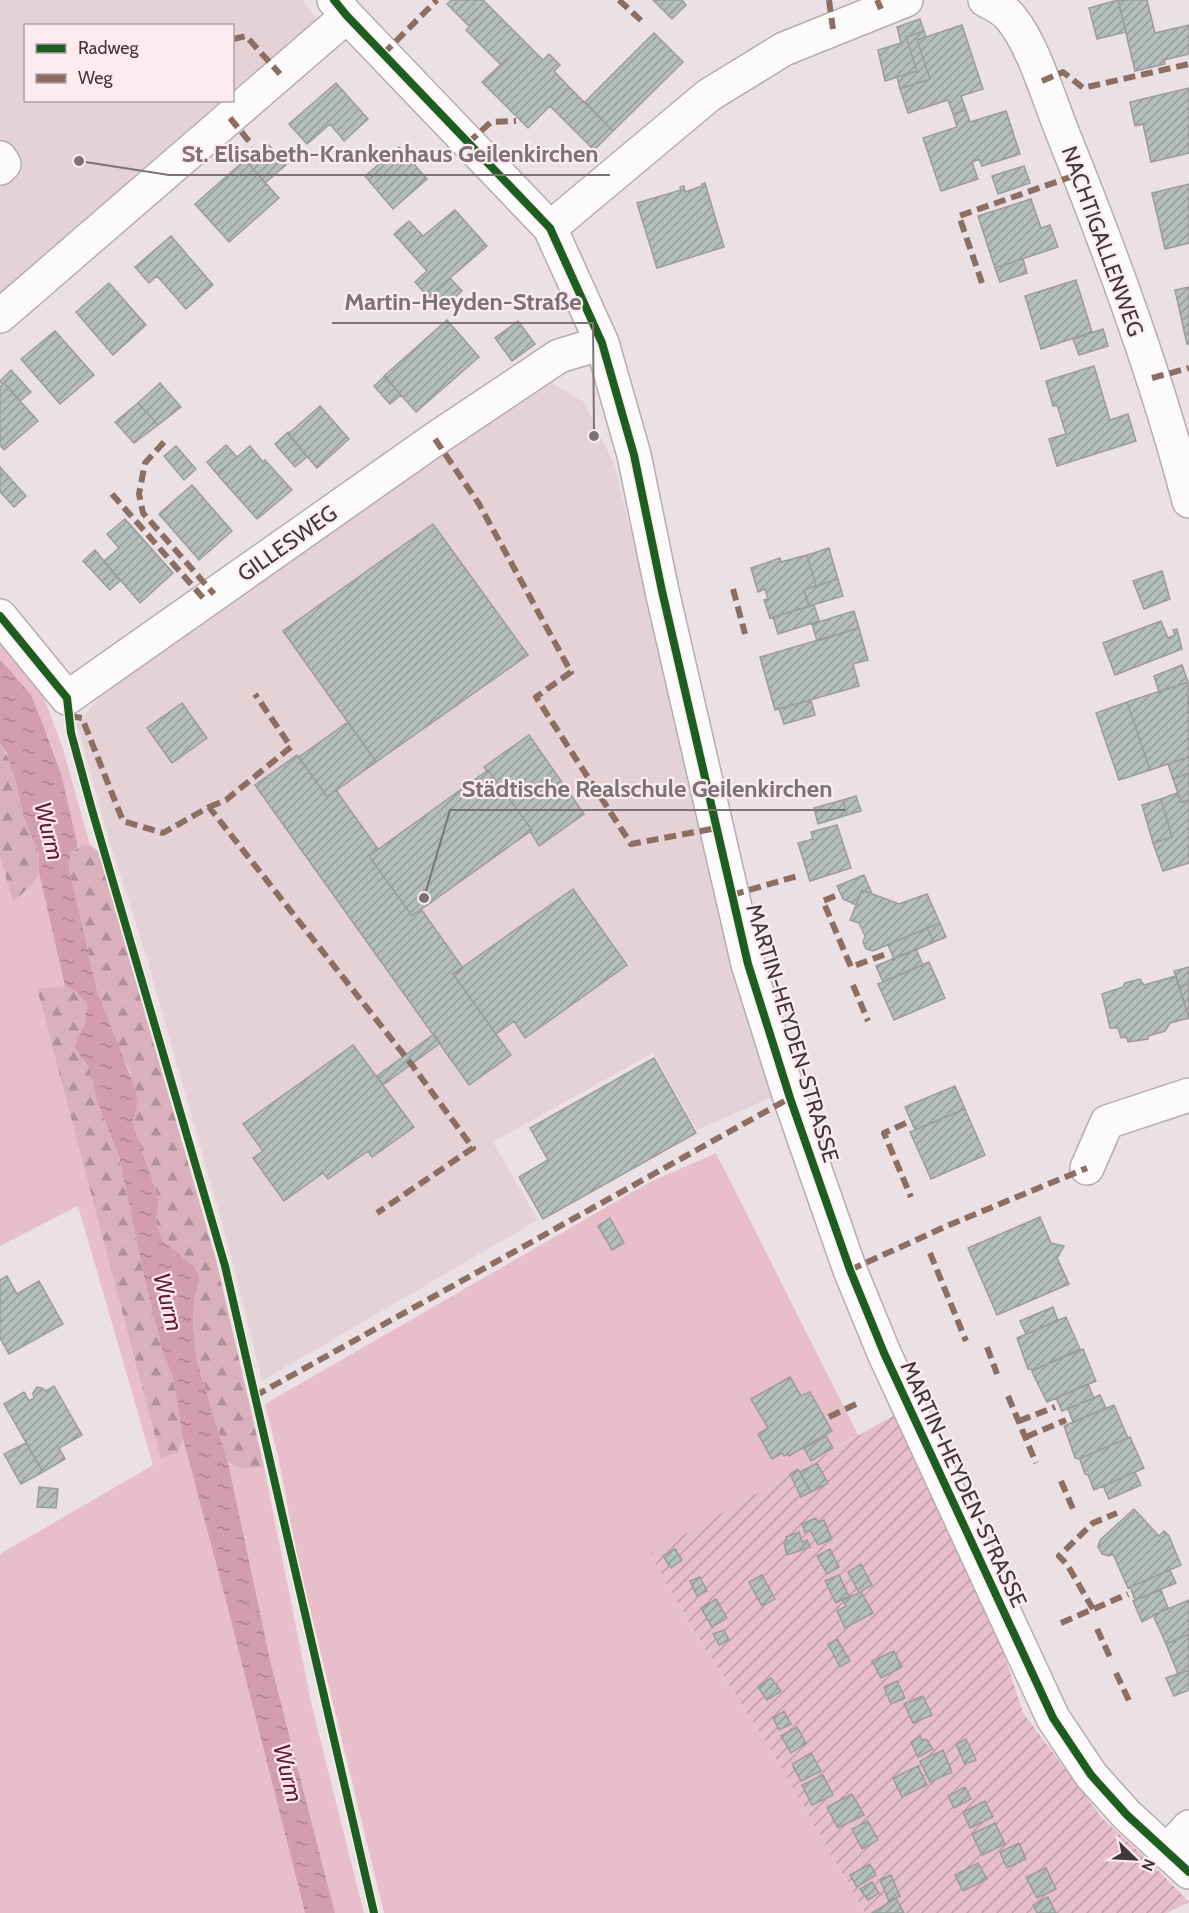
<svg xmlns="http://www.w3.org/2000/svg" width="1189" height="1913" font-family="Cabin,sans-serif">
  <defs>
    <pattern id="forest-firs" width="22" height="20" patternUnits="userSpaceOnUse" patternTransform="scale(1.5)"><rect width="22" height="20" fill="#dab0bc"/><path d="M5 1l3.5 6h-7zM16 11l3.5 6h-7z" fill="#b2909a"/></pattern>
    <pattern id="garden-furrows" width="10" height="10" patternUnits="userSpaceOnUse" patternTransform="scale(1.5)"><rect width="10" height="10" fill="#e8becb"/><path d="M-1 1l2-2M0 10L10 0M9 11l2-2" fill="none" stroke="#bd9ba6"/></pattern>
    <pattern id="water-ripples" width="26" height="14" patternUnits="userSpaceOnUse" patternTransform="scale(1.5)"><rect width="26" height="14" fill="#d29ead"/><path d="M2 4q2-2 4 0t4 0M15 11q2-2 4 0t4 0" fill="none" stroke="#ac828e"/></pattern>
    <pattern id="building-hatch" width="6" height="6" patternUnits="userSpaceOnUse" patternTransform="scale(1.5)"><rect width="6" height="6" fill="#b4bfbc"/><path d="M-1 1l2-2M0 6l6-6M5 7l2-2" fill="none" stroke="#949c9a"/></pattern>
  </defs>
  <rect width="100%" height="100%" fill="#ebe1e4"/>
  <path fill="#e4d2d6" d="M0,0h302l16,21 -85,75 -1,-70h-206v74l201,1 -227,195z
    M550,382l34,20 30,62 160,632 -77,34 -44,-77 -160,89 45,78 -276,161 -29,-118 -87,-308 -37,-115 -32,-116 36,-43z"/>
  <path fill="#e8becb" d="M0,639l42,54 21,56 27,96 -12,2c-7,-24 -11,-49 -17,-73 -11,-42 -33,-83 -61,-115z
    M0,857l13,45 17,-17 9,-12 26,113 -28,4 58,214 83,248 5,-13 44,166 78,308h-305v-359l153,-89 -75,-259 -78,40z
    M716,1153l142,282 -207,120 45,79 71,109 98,170h-481l-88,-362 -17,-91 -14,-56 383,-221z
    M228,1462l15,7 21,-2 48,240 52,206h-29l-64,-249z"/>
  <path fill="url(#forest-firs)" d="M0,744c16,20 16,47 23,70 6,19 20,37 16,57 -2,12 -18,23 -26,31l-13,-45z
    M83,845h7l8,6 118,409 48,207 -21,2 -15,-7 -31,-101 -4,-36 1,-25 6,-24 -5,-9 -33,-27 -6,-18 3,-22 -26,-77 4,-15 -7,-36 -13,-27 -19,-51 -29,-126 2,-16z
    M65,986l11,6 11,12 -2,19 -7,13 5,24 8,11 5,28 23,58 26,124 17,69 11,28 10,61 -5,13 -17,6 -124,-469z"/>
  <path fill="url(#garden-furrows)" d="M898,1413l99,219 26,81 80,106 44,40 42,43 -22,11h-302l-98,-170 -71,-109 -46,-80z"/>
  <path fill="url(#water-ripples)" d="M0,659l31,36 13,32 17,46 17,74 -7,5 -2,16 29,126 38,96 1,18 -4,15 26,77 -3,22 6,18 33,27 5,10 -6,23 -1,25 4,36 31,101 43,202 64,249h-30l-4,-16 -74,-292 -44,-166 -10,-61 -11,-28 -17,-69 -26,-124 -23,-58 -5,-28 -16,-23 3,-12 7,-13 2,-19 -11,-12 -11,-6 -26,-113v-19l-16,-39 -8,-36 -8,-26 -7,-9z"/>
  <path fill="url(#building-hatch)" stroke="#9d9b9b" stroke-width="1.5" d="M451,0h32l6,6 -20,20 -22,-22z
    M653,0h29l4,5 -14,14z
    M1118,0h29l8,33 34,-8v29l-25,6 1,4 -30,7z
    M1118,0l8,32 -29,7 -8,-31z
    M489,6l36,36 -24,23 -35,-35z
    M920,19l4,12 -18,6 11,34 -32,10 -7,-31 23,-7 -4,-16z
    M962,25l21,64 -22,7 5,14 -13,4 -5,-14 -40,13 -8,-24 30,-10 -13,-39z
    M924,31l2,6 -9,3 13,39 -30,10 -3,-12 20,-6 -11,-34z
    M654,33l29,29 -70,69 -28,-29z
    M525,42l18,18 6,-6 11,11 -6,6 15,16 -41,41 -46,-46z
    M336,83l32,36 -24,22 -14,-17 -23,20 -18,-20z
    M569,87l44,44 -19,19 -44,-44z
    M1189,88v65l-38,9 -8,-38 -8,2 -5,-24z
    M966,110l4,12 36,-11 14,43 -38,12 -3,-7 -7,3 6,17 -37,12 -18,-53 34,-11 -4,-13z
    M268,144l18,21 -21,18 -18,-21z
    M399,147l28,32 -34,30 -28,-33z
    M245,160l34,38 -50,44 -34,-38z
    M1024,166l6,17 -32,11 -6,-18z
    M705,183l19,64 -67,21 -20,-65 44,-13 -1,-3 4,-1 1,6 17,-6v-2z
    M1189,184v59l-24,6 -13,-56z
    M1031,199l10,29 9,-3 8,22 -63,21 -17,-52z
    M455,210l32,36 -59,51 -13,-15 12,-11 -33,-37 15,-13 14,15z
    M171,236l42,49 -27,24 -29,-33 -8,7 -14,-16z
    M1023,259l4,14 -27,9 -5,-14z
    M450,278l12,13 -22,19 -12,-13z
    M1076,280l16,52 -51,17 -16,-53z
    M109,283l37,42 -33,30 -37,-43z
    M1189,287v57h-2l-12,-54z
    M447,320l32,37 -63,55 -32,-36z
    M518,321l17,23 -23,17 -17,-23z
    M1103,329l5,17 -29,9 -6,-16z
    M55,331l39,44 -34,29 -39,-45z
    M1094,366l16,54 18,-6 8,27 -79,25 -8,-27 17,-5 -9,-29 -4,1 -7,-25z
    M11,370l20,22 -11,9 -16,-18 -2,1 -2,-3z
    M385,376l16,19 -11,9 -16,-18z
    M4,383l34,38 -34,29 -4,-5v-59z
    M160,383l21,24 -23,18 -20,-22z
    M138,403l20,22 -24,18 -19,-21z
    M320,406l29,33 -32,29 -29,-34z
    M288,432l19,25 -12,10 -20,-23z
    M226,445l11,12 -20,17 -10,-12z
    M176,446l20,23 -12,11 -20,-24z
    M250,446l13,16 2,-2 27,30 -35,29 -40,-45z
    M0,467l26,29 -12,11 -14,-15z
    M192,485l40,46 -33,29 -40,-46z
    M125,519l48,54 -33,30 -36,-42 15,-13 -12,-14z
    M433,524l95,131 -152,107 -93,-131z
    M829,548l9,31 -22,7 -9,-31z
    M95,550l25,31 -10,9 -27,-29z
    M807,555l9,31 -12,4 5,16 -39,12 -6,-18 4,-1 -3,-10 -7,3 -7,-24 29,-10 1,4z
    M1162,571l8,28 -26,10 -11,-28z
    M838,579l5,17 -34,10 -5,-16z
    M814,605l5,16 -41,13 -5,-17z
    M854,611l5,17 -42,13 -5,-17z
    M1161,621l7,17 7,-3 -2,-5 4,-1 5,20 -67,26 -12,-32z
    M859,628l9,32 -15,4 6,22 -84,24 -15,-53z
    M1182,665l6,17 -29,10 -5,-16z
    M1188,682l1,75 -39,13 -23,-68z
    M811,700l4,15 -31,9 -5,-15z
    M1127,702l23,68 -31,10 -23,-67z
    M182,703l25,35 -35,25 -25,-35z
    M348,722l28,40 -49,35 -28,-40z
    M529,735l55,79 -45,32 -9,-15 2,-1 -44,-60 -1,1 -3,-4z
    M297,755l30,42 9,-7 42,59 -9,7 43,60 9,-7 42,59 -10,6 58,81 -42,30 -214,-300z
    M1189,757v16l-16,6 -5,-15z
    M488,770l44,60 -120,86 -43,-60z
    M1189,773v27l-8,2 -8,-23z
    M1177,793l4,9 8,-2v63l-26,8 -10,-28 19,-6 -11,-38z
    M856,796l5,15 -14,4 -4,-15z
    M1161,799l11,38 -19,6 -11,-38z
    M843,800l4,15 -29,9 -4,-16z
    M837,825l14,43 -41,13 -12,-38 15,-4 -2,-7z
    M864,875l8,19 -10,-4 -6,15 -13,-6 -6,-13z
    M573,889l54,76 -102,73 -11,-17 -18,13 -43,-60z
    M862,890l37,14 28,-10 13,29 -67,28 -7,-2 -3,-7 2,-6 -6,-13 -9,-3z
    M940,923l6,14 -12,5 -7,-14z
    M927,928l7,14 -40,17 -6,-14z
    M916,949l7,16 -40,17 -7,-16z
    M929,962l16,36 -51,22 -16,-36z
    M1189,967v17l-10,3 -5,-16z
    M1176,976l13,42 -19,5 -5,8 -17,5v3l-20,3 -2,-5 -5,1 -3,-10h-8l-8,-34 21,-7 2,-4 15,-4 4,6z
    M1189,984v35l-10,-32z
    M434,1034l6,9 -57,42 -6,-9z
    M353,1045l61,82 -42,30 -4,-6 -40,28 -5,-6 -39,28 -31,-43 10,-7 -20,-27z
    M654,1058l42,75 -153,86 -24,-42 29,-17 -18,-32z
    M955,1086l10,23 -50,21 -10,-23z
    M965,1109l20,46 -54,24 -21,-47z
    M1040,1217l11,26 13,3 -7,12 12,26 -72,31 -29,-67z
    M610,1218l14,25 -12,7 -14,-24z
    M7,1276l10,18 22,-13 24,43 -54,30 -9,-16v-58z
    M1053,1307l5,14 -32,13 -6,-13z
    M1066,1317l14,32 -46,21 -6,-1 -11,-31z
    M1083,1349l13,32 -49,21 -15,-30 2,-2z
    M790,1377l11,19 9,-4 22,39 -43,25 -1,-2 -4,2 -2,-3 -10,6 -14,-25 10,-6 -17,-29z
    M1088,1384l6,14 -32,13 -6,-13z
    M54,1386l28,49 -23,13 6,11 -22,13 -39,-68 20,-12 5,9 5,-3 -1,-5 4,-6 5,1 4,3z
    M1100,1395l6,13 -33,14 -5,-13z
    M1114,1405l14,33 -50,21 -3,-1 -11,-32z
    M826,1436l7,12 -22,13 -7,-13z
    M1130,1437l14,31 -50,22 -6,-15 -3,-1 -5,-14 1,-2z
    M26,1443l17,29 -22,12 -17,-30z
    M817,1463l11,20 -17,9 -11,-20z
    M798,1469l13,23 -10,5 -11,-23z
    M1135,1472l6,13 -32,14 -6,-13z
    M39,1487l19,2 -2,19 -19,-1z
    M1134,1509l25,27 5,-5 5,5 12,29 -53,23 -15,-34 -4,2 -7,-2 -4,-7 2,-7z
    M816,1518l2,4 6,-2 8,19 -14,6 -8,-15 -5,2 -3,-8z
    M799,1532l3,10 5,-2 3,7 -23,8 -3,-12 3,-2 -1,-4z
    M675,1549l7,11 -11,8 -8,-12z
    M830,1549l9,18 -12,7 -10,-18z
    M861,1564l11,21 -13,8 -11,-21z
    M1170,1570l6,13 -41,17 -5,-13z
    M762,1575l13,24 -13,7 -13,-24z
    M839,1575l10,21 -13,7 -11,-22z
    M700,1577l7,14 -10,5 -7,-15z
    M1161,1590l7,18 -26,14 -9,-21z
    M861,1592l12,21 -28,15 -8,-17 9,-5 -3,-6z
    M716,1599l11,19 -15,9 -11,-19z
    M1189,1600v34l-23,10 -13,-29z
    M724,1630l5,10 -10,5 -6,-11z
    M1189,1634v36l-11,4 -12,-30z
    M837,1639l13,22 -10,6 -12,-23z
    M894,1651l8,16 -21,11 -9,-17z
    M1189,1670v20l-15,6 -8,-18z
    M771,1678l10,13 -14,9 -9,-13z
    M897,1681l8,17 -14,6 -7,-17z
    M923,1696l9,19 -19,8 -9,-19z
    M784,1711l7,13 -12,6 -6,-12z
    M797,1727l9,16 -15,10 -10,-17z
    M920,1736l2,4 4,-1 7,10 -15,8 -7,-15z
    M966,1739l10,21 -11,4 -9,-20z
    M943,1750l9,22 -22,10 -10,-21z
    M811,1753l10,18 -20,10 -9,-17z
    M918,1766l9,19 -25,12 -9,-19z
    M823,1775l10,20 -21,10 -10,-20z
    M965,1787l6,12 -17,9 -6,-12z
    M852,1794l12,21 -26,13 -11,-21z
    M985,1801l8,16 -23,11 -7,-16z
    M868,1821l10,19 -16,9 -10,-20z
    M995,1823l10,21 -23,11 -10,-21z
    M1019,1843l7,16 -19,9 -7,-16z
    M978,1863l9,16 -24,12 -8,-16z
    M870,1864l6,11 -19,12 -7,-12z
    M1046,1868l10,21 -19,9 -11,-21z
    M891,1875l9,21 -11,5 -9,-21z
    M872,1882l7,11 -11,7 -8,-11z
    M1048,1897l8,16h-19l-4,-8z
    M896,1898l8,15h-32z"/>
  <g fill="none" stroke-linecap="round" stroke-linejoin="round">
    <g stroke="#b5adb0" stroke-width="36">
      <path id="minor" d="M334,0l13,16 203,212 52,115 32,112 28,136 86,373 42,134 60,172 34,83 169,365 38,57 36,40 62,57
        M985,0c10,5 19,9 26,18 23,28 38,82 52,116 48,119 94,243 126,367
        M0,158l4,6 -4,4
        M550,228l159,-133 75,-46 122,-49
        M0,316l347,-300
        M0,616l67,82 368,-259 124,-83 43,-13
        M1087,1168l20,-46 82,-27
        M1166,1852l23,-25"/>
    </g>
    <use href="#minor" stroke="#fcfafb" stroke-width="33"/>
    <path stroke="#8d6e63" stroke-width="6" stroke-dasharray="12 6" stroke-linecap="butt" d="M619,0l26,24
      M829,0l4,29
      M877,0l4,9
      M233,39l13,-3 34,38
      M383,54l54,-54
      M1042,81l21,-9 20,16 106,-24
      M230,118l23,28
      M468,143l23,-21 25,-1
      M982,283l-23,-67 120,-42
      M1152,378l37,-10
      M435,439l44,65 92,168 -35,25 95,147 86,-16
      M164,442l-19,21 -6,31 4,19 71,81
      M112,494l93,106
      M733,589l12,45
      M70,716l12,2 41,103 40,12 46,-26 203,258 61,83 -96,65
      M209,807l17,-7 65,-53 -36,-53
      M732,895l69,-20
      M835,896l-12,5 28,66 35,-13
      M853,985l15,36
      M906,1123l-22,10 27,64
      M930,1253l36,88
      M850,1270l99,-45 138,-57
      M987,1347l10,27
      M255,1396l535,-298
      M1008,1396l28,67
      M829,1417l27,-13
      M1019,1421l36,-14
      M1026,1437l40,-17
      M1061,1481l12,28
      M1093,1609l-25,-43 -9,-10 34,-33 24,-10
      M1061,1623l67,-29
      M1097,1629l13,28
      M1116,1673l15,32"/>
    <g stroke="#fdebef" stroke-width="11">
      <path id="cycleway" d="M334,0l13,16 203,212 52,115 32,112 28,136 86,373 42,134 60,172 34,83 169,365 38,57 36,40 62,57
        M0,616l67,82 4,35 21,77 133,456 149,647"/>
    </g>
    <use href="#cycleway" stroke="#1b5e20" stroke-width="8"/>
  </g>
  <g text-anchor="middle" stroke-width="4.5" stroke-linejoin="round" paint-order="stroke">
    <g font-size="22" fill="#3f383a" stroke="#fdebef">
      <text transform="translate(1103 241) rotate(70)" y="8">NACHTIGALLENWEG</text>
      <text transform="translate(287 543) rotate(-35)" y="8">GILLESWEG</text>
      <text transform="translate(793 1033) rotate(73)" y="8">MARTIN-HEYDEN-STRASSE</text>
      <text transform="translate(964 1484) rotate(65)" y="8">MARTIN-HEYDEN-STRASSE</text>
    </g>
    <g font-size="24" font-style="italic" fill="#6a183a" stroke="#fdebef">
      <text transform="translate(49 831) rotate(76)" y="8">Wurm</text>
      <text transform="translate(168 1302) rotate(76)" y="8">Wurm</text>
      <text transform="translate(288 1773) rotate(76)" y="8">Wurm</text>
    </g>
  </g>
  <path fill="none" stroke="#7b7376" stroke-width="2" d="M79 161L169 175H610M594 436L593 323H332M424 898L450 810H845"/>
  <g fill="#7b7376" stroke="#fdebef" stroke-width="2">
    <circle cx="79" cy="161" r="6"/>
    <circle cx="594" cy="436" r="6"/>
    <circle cx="424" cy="898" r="6"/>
  </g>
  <g font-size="24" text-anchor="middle" font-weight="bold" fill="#7b7376" stroke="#fdebef" stroke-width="4.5" stroke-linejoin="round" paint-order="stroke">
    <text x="390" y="162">St. Elisabeth-Krankenhaus Geilenkirchen</text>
    <text x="463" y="310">Martin-Heyden-Straße</text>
    <text x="647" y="797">Städtische Realschule Geilenkirchen</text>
  </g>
  <rect x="24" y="24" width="210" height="78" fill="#fdebef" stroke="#b1a3a7" stroke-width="1.5"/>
  <rect x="36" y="44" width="30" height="9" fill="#1b5e20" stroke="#b1a3a7" stroke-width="1.5"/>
  <text x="78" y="54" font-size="18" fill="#3f383a">Radweg</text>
  <rect x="36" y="74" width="30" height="9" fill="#8d6e63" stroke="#b1a3a7" stroke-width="1.5"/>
  <text x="78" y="84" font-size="18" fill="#3f383a">Weg</text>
  <g transform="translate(1135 1859) rotate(114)" stroke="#fdebef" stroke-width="4.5" paint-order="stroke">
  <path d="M0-4.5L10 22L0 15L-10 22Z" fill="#3f383a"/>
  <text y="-9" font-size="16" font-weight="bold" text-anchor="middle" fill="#3f383a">N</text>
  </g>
</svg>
